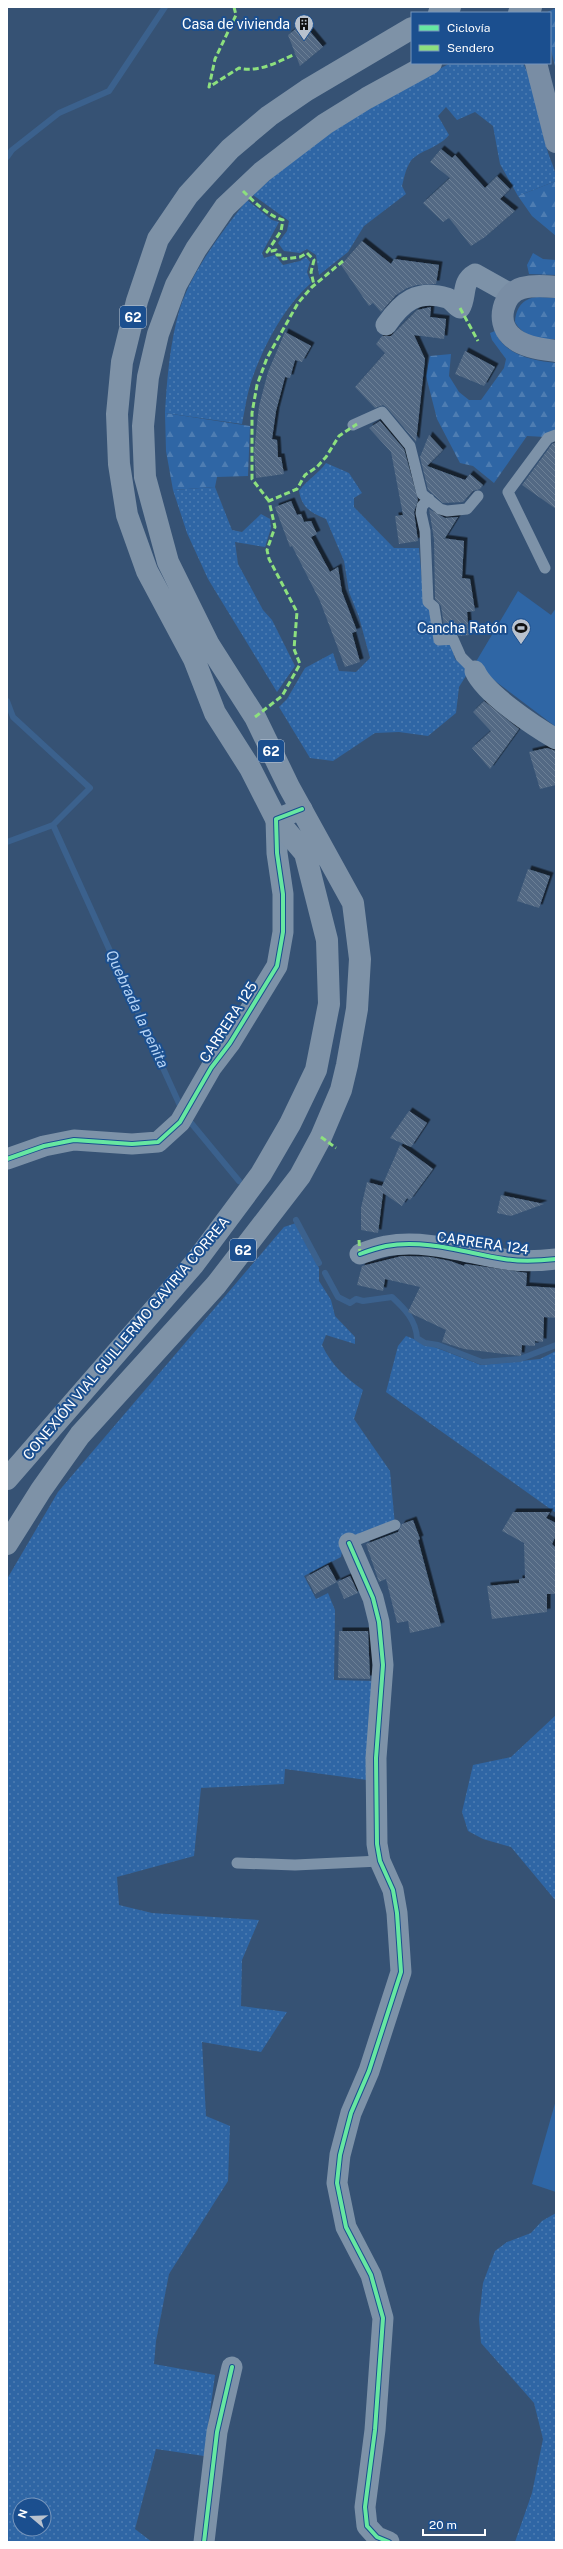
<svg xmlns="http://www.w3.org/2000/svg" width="563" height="2549" font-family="'Public Sans',sans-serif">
  <defs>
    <pattern id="grass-dots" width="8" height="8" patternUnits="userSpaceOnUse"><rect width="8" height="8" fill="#2f66a5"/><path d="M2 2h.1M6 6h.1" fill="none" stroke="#4e7db2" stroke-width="1.8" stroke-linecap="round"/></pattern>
    <pattern id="forest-firs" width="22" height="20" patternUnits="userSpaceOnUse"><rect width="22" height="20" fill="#2f66a5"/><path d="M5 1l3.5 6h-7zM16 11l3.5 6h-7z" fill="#4e7db2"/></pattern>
    <pattern id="building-back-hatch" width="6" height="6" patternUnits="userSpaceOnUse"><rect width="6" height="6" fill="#526984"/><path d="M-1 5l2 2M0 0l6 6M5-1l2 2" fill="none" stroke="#6c8096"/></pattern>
    <filter id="shadow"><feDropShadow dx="3.5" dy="-3.5" stdDeviation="0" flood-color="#0009"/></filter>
  </defs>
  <rect width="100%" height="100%" fill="#365274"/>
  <path fill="url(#grass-dots)" fill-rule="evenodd" d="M450,63h73c14,27 15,57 24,86 3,12 9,19 9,32l-38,15 -18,-32 -7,-38 -18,-14 -18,8 -11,-13 -8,9 11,19c-11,14 -34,16 -40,29 -4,7 -5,15 -7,22l4,8 -42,32 -16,26 -29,23 -3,-20 -9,-6 -7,4 -16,-2 -6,-8 9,-12 2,-10 -36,-26 40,-36 55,-38z
    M247,200l25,20 7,2 -17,31 2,5 11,-3 8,10 17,-4 6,-4 4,5 -3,10 4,11c-27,24 -47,62 -59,96 -5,14 -7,31 -10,45l-77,-11c2,-35 5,-71 15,-105 13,-39 42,-76 67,-108z
    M326,463l23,10 13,20 -8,5v9l40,41h25l5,55 6,7 6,35h15l4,14 14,12 -10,16 -3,26 -28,23 -29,-4 -24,1 -42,28 -23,-3 -31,-51 8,-8 18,-31 28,-15 6,18 17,1 14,-14 -11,-41 -10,-25 -5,-31 -18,-42c-15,-6 -24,-11 -27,-28 8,-11 19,-17 27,-28z
    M215,487l17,43 10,2 19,-18 9,5 1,9 -6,19 -30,-5 3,22 25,46 9,10 23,46 -18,26 -69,-113 -21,-46 -14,-43z
    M296,1223l23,45v13l12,19 4,16 20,21v7l-29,-9 -4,10c10,21 23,32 41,45l-9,29 36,52 5,54 -51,16 -3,16 -37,19 12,23 12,-6 7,17 -1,70 42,1 -9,99 -82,-11 -1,15 -83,4 -7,68 -77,21 2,28 33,8 107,7 -17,40 -1,46 46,6 -26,40 -59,-10 4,74 24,10 -2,55 -59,93 -13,67 -2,23 61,11 -11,81 -48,-7 -21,80 17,13h-145v-963l51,-87 226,-265zM20,2505h24v24h-24z
    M406,1336l75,29 59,-6 16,-8v162l-170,-121 12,-46z
    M556,1715v186l-45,-54 -28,-8 -15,-8 -6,-19 11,-47 38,-8z
    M556,2213v329h-41l17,-49 11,-54 -9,-36 -53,-60 -2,-24 4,-36 12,-32 12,-9 24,-9 11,-12z"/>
  <path fill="url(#forest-firs)" d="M556,8v62l-6,-24v-33h-5z
    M556,181v55l-24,-20 -14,-20z
    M533,253l10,6 13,1v15l-27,-1 -2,-9z
    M537,297l19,1v41c-15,2 -34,-3 -41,-17 1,-14 7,-23 22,-25z
    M495,331c9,24 38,30 61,32v68h-6l-5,6 -18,-1 -33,47 -21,-17 -13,-3 -23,-44 -11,-43 4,-20 21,-2 -2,22 10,16 10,8h12l23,-32 2,-9 -14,-19 -2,-7z
    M165,413l85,13 -2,50 -31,1 -2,10 -42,3 -7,-39z"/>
  <path fill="#2f66a5" d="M518,591l33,24 5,-7v119l-82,-62z
    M556,2100v92l-24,-8z"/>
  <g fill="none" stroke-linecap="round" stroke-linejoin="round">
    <path stroke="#3b618d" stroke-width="6" d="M7,157l5,-7 47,-37 50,-22 56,-84
      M7,701l6,16 77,71 -37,37 -46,17
      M53,825l129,285
      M187,1118l52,63
      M296,1220l23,43
      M325,1273l13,24 12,6 6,-4 7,2 29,-4c12,11 24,23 25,41l8,5 13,2 44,17 38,-3 36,-14"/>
  </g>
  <path fill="url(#building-back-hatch)" filter="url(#shadow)" d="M303,23l20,24 -23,19 -12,-31z
    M441,149l11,9 3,-3 30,33 12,-12 13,13 -10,10 15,12 -30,26 -14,9 -22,-28 -6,4 -20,-19 27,-25 -20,-16z
    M362,241l29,23 3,-5 45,6 -3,19 -19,1 -10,3 -11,7 -15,17 -8,-9 -4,3 -28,-41z
    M431,307l-1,10 16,2 -2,20 -30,-4 11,24 -9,83 -29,-34 -4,-3 -8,3 -20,-21 30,-34 -9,-9 6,-8h9l26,-26z
    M285,332l26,14 -9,16 -7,-2 -5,18 -5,-1 -9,34 -4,28 5,1 1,17h3l3,17 -28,4 -2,-26 5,-46 9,-34z
    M465,351l30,16 -11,19 -29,-12z
    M380,421l24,28 14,51 -4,12 4,29 -19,3 -4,-28 8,-1 -12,-63 -22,-24z
    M429,435l14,15 -16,16 38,14 5,-6 13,11 -3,4 -7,2 -10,11 -20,1 -15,-13 -8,-33z
    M556,442v67l-34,-24 30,-41z
    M291,501l6,14 4,-1 3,8 7,-1 6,13 -6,3 19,35 8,-5 4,25 15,39 -5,2 8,29 -15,5 -25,-66 -28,-55 -2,1 -15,-40z
    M429,509l16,9 13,-1 -13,21h-3l22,3 -2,37 8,1 5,32 -8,1 2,23 -10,1 -6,-4 -8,1 -4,-27 -6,-7 -1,-60z
    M484,701l35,28 -29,40 -18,-21 19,-17 -18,-19z
    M547,748l9,3v34l-16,4 -11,-37z
    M528,869l22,7 -11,32 -22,-7z
    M409,1111l18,12 -16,24 -21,-9z
    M400,1145l33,24 -23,31 -3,-2 -5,8 -19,-13 -5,40 -17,-3v-22l6,-26 15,4z
    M501,1195l43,9 -33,12 -14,-3z
    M402,1256l28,1 20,4 14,5 1,-2 62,9 -1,13 30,2v30l-12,-1 -1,25 -8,-1v5l-13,-1 -1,11 -57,-7 -22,-7 4,-12 -38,-18 12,-25 -35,-8 -2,12 -26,-6 5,-19z
    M513,1512h37l-4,6 10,5v12l-4,9 4,4v46h-9v18l-55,7 -5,-33 32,-3v-4l6,-1 -1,-35 -22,-12z
    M413,1520l7,19 -2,1 23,86 -31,7 -2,-12 -11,2 -11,-44 -7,3 -13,-38 32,-12 4,-8z
    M328,1565l9,17 -22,12 -9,-17z
    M350,1576l8,17 -14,6 -7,-17z
    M339,1631h29l2,48 -32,-1z"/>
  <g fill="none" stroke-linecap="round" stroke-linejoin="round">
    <path stroke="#7d92a8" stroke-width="11" d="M353,425l29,-13 28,34 12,48 18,15 7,2 20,-2 11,-13
      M429,499l-7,7 -1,7 4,18 3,71 6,5 5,33 14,-1 8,18 14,14
      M545,568l-37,-76 40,-54 8,-3
      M349,1543l46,-18
      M237,1863l58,2 85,-4"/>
    <path stroke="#7d92a8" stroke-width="21" d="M386,325c16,-23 31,-36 61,-27 6,2 8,8 13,10 7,-12 1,-26 15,-34l36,20
      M475,671c10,23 59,55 81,68
      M7,1159l37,-13 30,-6 58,4 26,-2 22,-20 31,-54 19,-25 47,-77 6,-34v-38l-6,-41 -1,-34 26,-10
      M360,1254c8,-3 17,-6 26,-8 40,-7 80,7 118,13 18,3 35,2 52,0
      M349,1543l24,55 6,24 4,43 -7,93 1,86 3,17 13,29 4,23 4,59 -32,99 -18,42 -11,42 -3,28 9,44 25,48 12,43 -8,112 -10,77 2,19 10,11 12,5
      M204,2542l13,-110 15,-65"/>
    <path stroke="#798da4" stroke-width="22" d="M536,63l20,79
      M556,287c-11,-1 -22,-2 -34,1 -19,5 -26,33 -12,47 11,12 31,14 46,16"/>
    <path stroke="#7e92a7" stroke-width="22" d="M439,13l11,-6
      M519,13l12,-6
      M7,1479l187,-215 67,-90 29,-50 26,-54 13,-66 -2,-64 -22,-87 -29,-34 -26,-51 -35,-55 -21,-54 -47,-88 -20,-56 -8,-51 -2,-50 5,-52 15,-61 21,-62 30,-44 42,-46 39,-33 38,-26 105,-62
      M7,1544l34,-54 39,-55 136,-150 84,-109 21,-39 20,-47 6,-25 10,-56 3,-50 -7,-56 -64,-116 -34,-70 -46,-72 -41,-83 -23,-85 -2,-51 5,-49 10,-43 18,-49 20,-36 29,-42 37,-35 63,-48 42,-26 64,-35"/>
    <path stroke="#8de07e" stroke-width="3" stroke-dasharray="6 3" stroke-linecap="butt" d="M234,7l2,8 -21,44 -6,28 30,-19c19,5 39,-6 56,-14
      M243,191c10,10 27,26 40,29l-2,11 -14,21 9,-2 1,5h5l1,4 17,-2 7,-4 7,7 -3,12 3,13
      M460,308l18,33
      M269,501l-17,-22v-66l5,-28 10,-27 31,-55 14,-16 31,-26
      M255,717l27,-21 18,-32 -6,-15 3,-37 -28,-53 -2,-9 8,-23 -6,-26 28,-12 8,-14 12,-8 9,-10 13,-21 18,-12
      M321,1137l15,11
      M359,1240l1,14"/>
    <g stroke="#1b4f8f" stroke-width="6">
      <path id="cycleway" d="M7,1159l37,-13 30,-6 58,4 26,-2 22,-20 31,-54 19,-25 47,-77 6,-34v-38l-6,-41 -1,-34 26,-10
        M360,1254c8,-3 17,-6 26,-8 40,-7 80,7 118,13 18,3 35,2 52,0
        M349,1543l24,55 6,24 4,43 -7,93 1,86 3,17 13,29 4,23 4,59 -32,99 -18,42 -11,42 -3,28 9,44 25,48 12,43 -8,112 -10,77 2,19 10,11 12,5
        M204,2542l13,-110 15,-65"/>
    </g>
    <use href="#cycleway" stroke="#66e7a1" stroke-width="4"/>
  </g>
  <defs>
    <g id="building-pin" transform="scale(1)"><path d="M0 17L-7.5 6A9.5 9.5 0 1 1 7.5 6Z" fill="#b9c2ce" stroke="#1b4f8f"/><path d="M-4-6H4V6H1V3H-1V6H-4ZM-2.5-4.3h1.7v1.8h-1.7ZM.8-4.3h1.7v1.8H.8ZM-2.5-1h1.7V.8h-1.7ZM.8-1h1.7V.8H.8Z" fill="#111"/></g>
    <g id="stadium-pin" transform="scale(1)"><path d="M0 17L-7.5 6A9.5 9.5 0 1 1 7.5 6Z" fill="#b9c2ce" stroke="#1b4f8f"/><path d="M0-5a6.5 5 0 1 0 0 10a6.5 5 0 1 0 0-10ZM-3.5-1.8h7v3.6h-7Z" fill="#111"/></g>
  </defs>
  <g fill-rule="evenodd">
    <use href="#building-pin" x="304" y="24"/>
    <use href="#stadium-pin" x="521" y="628"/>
  </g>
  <g text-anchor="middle" stroke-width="4" stroke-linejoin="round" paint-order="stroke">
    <g fill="#1b4f8f" stroke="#bbcadd" stroke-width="1">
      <rect x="120" y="306" width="26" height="22" rx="3"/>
      <rect x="258" y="740" width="26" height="22" rx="3"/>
      <rect x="230" y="1239" width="26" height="22" rx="3"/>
    </g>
    <g font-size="13" font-weight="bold" fill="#fff">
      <text x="133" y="322">62</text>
      <text x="271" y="756">62</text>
      <text x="243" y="1255">62</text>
    </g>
    <g font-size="14" fill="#fff" stroke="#1b4f8f" text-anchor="end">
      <text x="290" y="29">Casa de vivienda</text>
      <text x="507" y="633">Cancha Ratón</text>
    </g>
    <g font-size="14" fill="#fff" stroke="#1b4f8f">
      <text transform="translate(228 1022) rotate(-57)" y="5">CARRERA 125</text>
      <text transform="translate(483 1243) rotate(8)" y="5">CARRERA 124</text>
      <text transform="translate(126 1338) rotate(-50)" y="5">CONEXIÓN VIAL GUILLERMO GAVIRIA CORREA</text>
    </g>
    <g font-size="15" font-style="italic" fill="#b5d3f5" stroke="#1b4f8f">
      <text transform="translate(137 1009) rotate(65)" y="5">Quebrada la peñita</text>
    </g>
  </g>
  <rect width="563" height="2549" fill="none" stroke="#ffffff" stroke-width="16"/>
  <rect x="411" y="12" width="140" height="52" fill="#1b4f8f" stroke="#7695bc"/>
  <rect x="419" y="25" width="20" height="6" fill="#66e7a1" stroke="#7695bc"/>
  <text x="447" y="32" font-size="12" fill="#ffffff">Ciclovía</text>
  <rect x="419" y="45" width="20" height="6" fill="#8de07e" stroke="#7695bc"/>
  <text x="447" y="52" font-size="12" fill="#ffffff">Sendero</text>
  <g transform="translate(32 2517) rotate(289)"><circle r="19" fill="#1b4f8f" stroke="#7695bc"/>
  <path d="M0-3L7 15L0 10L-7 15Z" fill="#b9c2ce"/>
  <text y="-6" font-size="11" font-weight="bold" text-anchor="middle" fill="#ffffff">N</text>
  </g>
  <path d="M423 2529v6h62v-6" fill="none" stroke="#ffffff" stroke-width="2"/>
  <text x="429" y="2529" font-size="12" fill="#ffffff" stroke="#1b4f8f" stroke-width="3" paint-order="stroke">20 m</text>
</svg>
